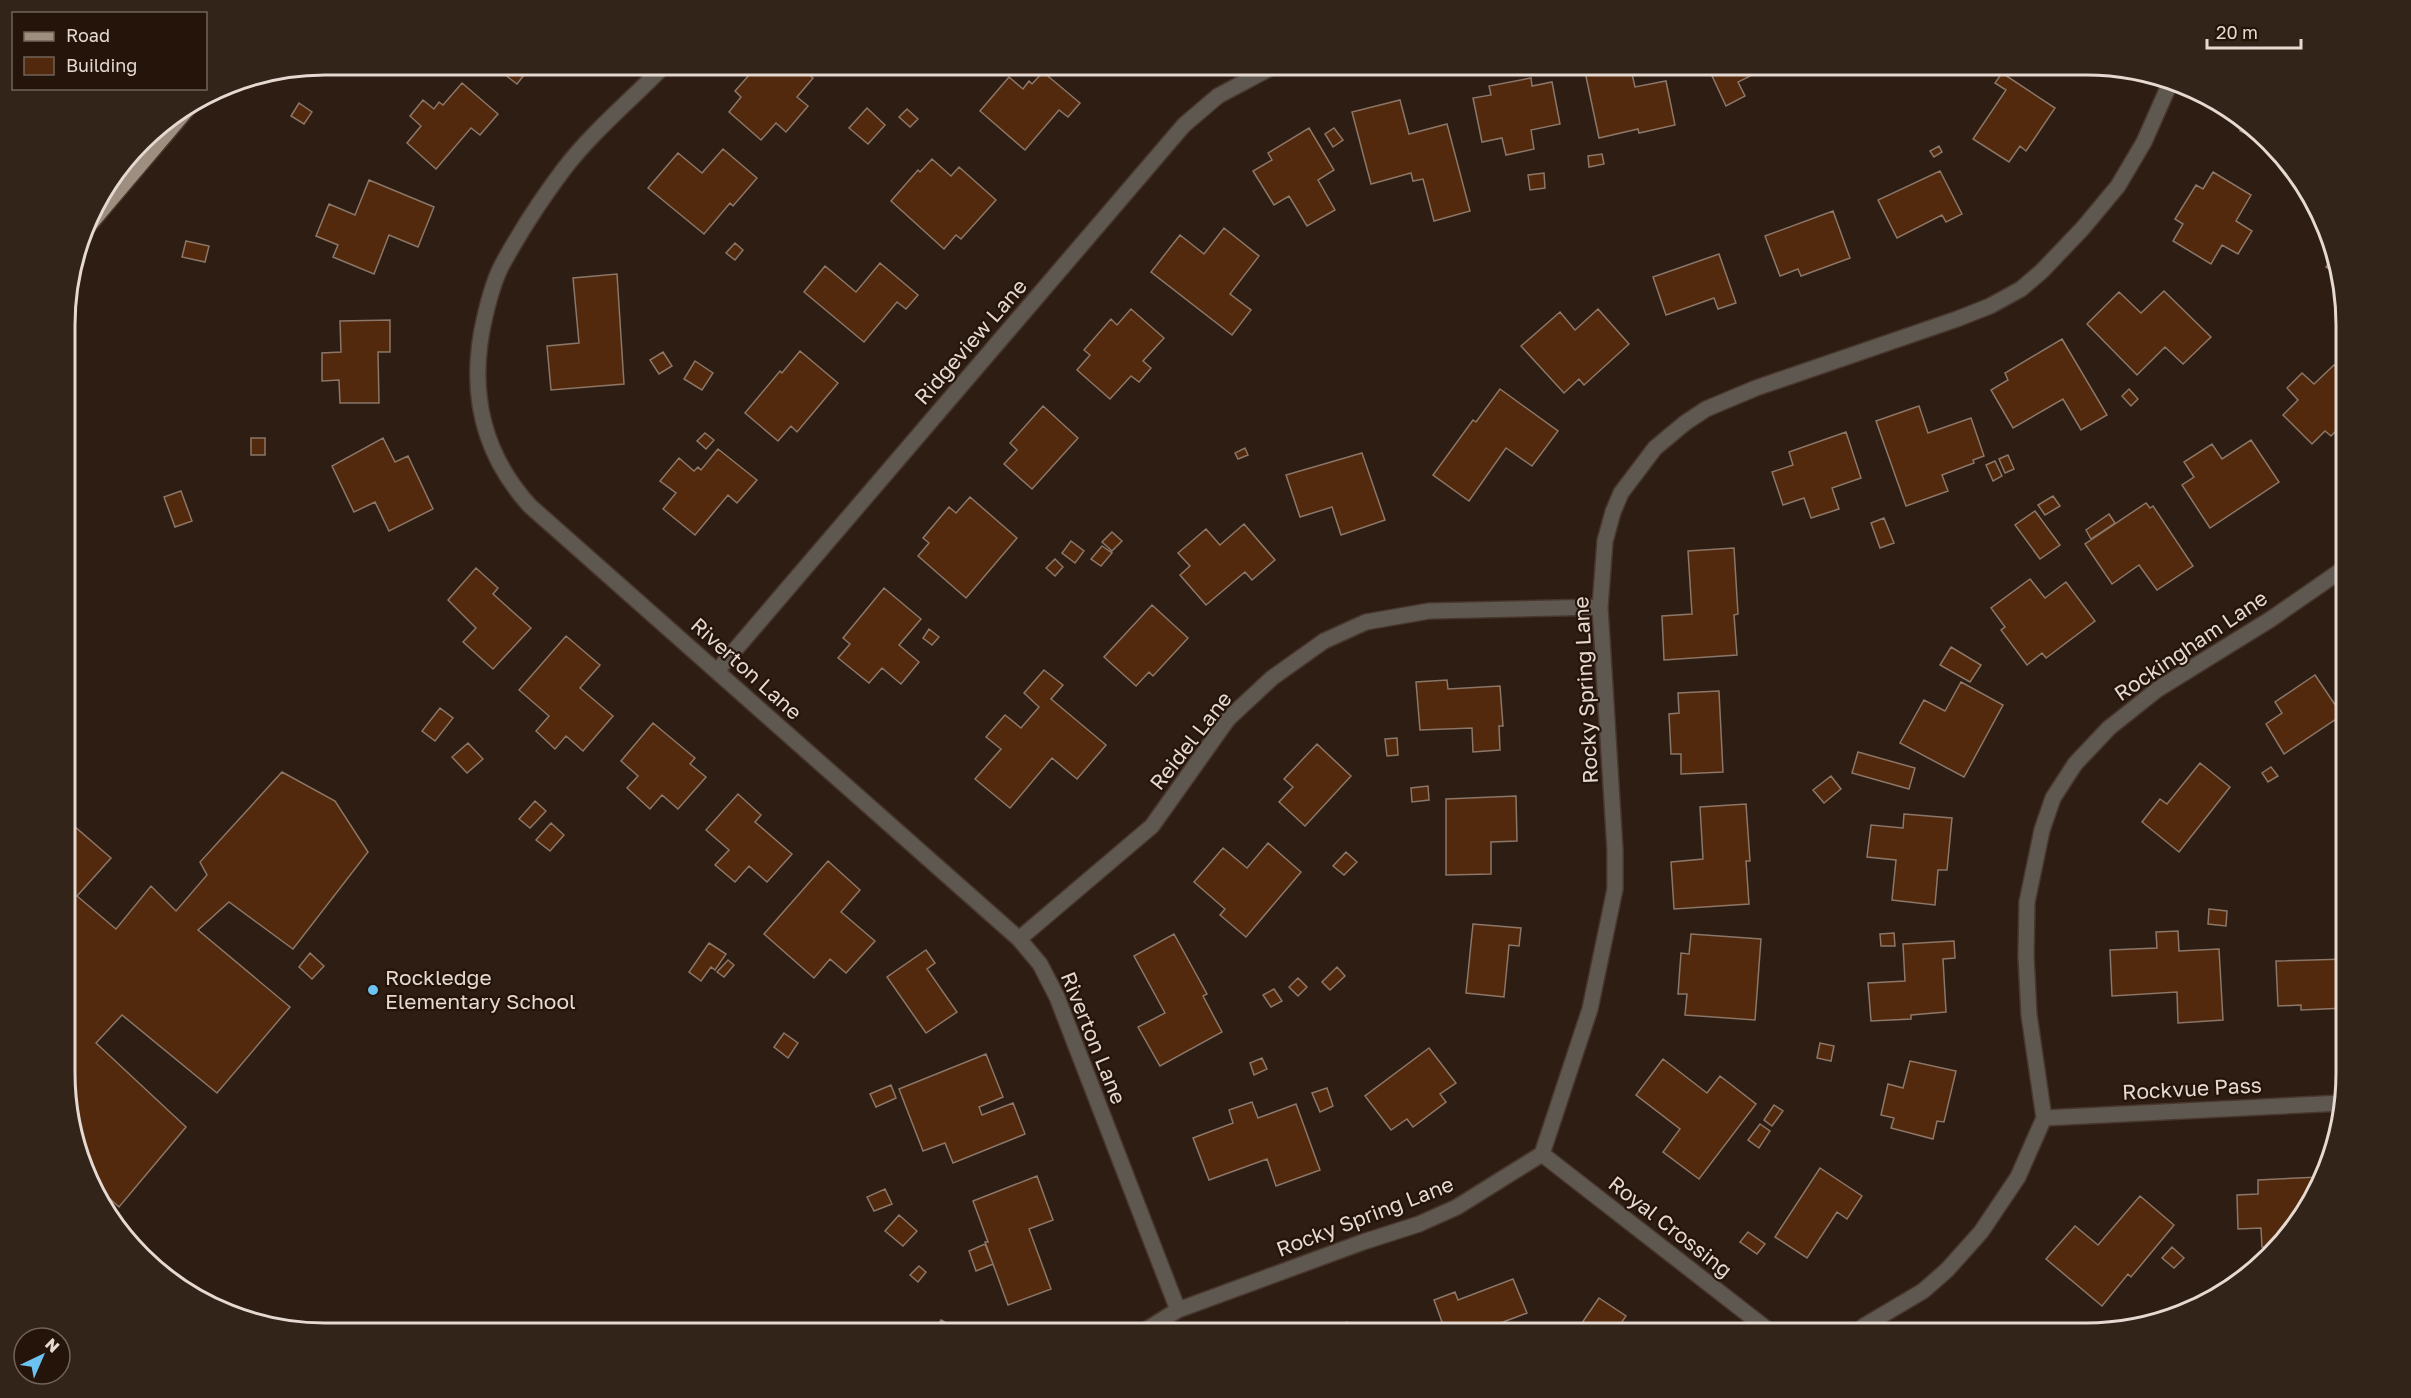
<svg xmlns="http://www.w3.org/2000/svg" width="2411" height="1398" font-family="'Golos Text',sans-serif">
  <rect width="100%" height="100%" fill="#2e1d12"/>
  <path fill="#52290c" stroke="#8b7668" stroke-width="1.5" d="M492,65h49l-8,10 -5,-5 -11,14z
    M758,65h39l16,13 -16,19 11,9 -22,26 -10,-9 -15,17 -32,-28 12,-15 -6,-6z
    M1596,65h34l5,22 31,-6 9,44 -36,8 -1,-4 -39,9 -15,-71z
    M1707,65h72l-10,5 -1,-3 -30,15 7,14 -19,10z
    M1043,72l37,31 -12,14 -9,-7 -34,40 -45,-39 29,-34 14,12 6,-8 3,3z
    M2002,73l53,35 -29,43 -6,-5 -11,16 -36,-23 33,-49 -11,-7z
    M1531,78l1,8 20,-4 8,42 -29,6 3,19 -28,6 -4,-17 -20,4 -9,-44 18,-3 -2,-9z
    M462,83l36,31 -18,21 -9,-7 -35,41 -29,-26 14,-17 -11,-10 13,-16 11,9 5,-7 4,3z
    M1400,100l9,34 38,-10 23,87 -36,10 -11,-42 -10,2 -2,-8 -40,11 -19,-72z
    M299,103l13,9 -8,12 -13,-8z
    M867,108l18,17 -17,19 -19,-16z
    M907,109l11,10 -8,8 -11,-10z
    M2243,124l18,17 -21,-10z
    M1309,128l25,42 -16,10 17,30 -28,16 -18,-30 -15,9 -21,-34 19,-11 -4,-7z
    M1334,128l9,12 -10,7 -8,-13z
    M1939,146l3,6 -8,5 -4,-6z
    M723,149l34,29 -24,28 -3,-3 -26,31 -56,-46 30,-35 24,20z
    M1602,154l2,10 -15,3 -1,-11z
    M932,159l19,17 8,-9 37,33 -35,39 -5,-4 -12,14 -53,-48 27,-31 2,2z
    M1940,171l22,43 -16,8 -4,-7 -45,23 -19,-38z
    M2213,172l38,23 -15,26 16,10 -14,23 -16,-9 -11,19 -38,-23 10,-17 -8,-5 21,-34 7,4z
    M1544,173l1,15 -15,2 -2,-15z
    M369,180l65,27 -16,40 -29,-12 -15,39 -41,-17 5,-12 -22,-9 13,-32 26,11z
    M1833,211l17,47 -49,18 -3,-7 -18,7 -15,-40z
    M1224,228l35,28 -29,38 21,16 -19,25 -81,-63 29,-37 24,19z
    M186,241l23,5 -4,16 -23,-5z
    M735,243l8,7 -8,10 -9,-7z
    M1719,254l17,49 -18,6 -4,-11 -48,17 -13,-38z
    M2335,254l4,17 -2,3 -11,-7z
    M880,263l38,32 -12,14 -9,-7 -33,40 -60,-50 21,-26 31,26z
    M617,274l7,110 -73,6 -4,-44 32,-3 -6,-65z
    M2164,291l47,46 -28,27 -18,-17 -28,28 -50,-51 32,-32 22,21z
    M1131,309l33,29 -21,23 8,7 -12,14 -8,-6 -21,23 -33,-29 13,-15 -6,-5 27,-31 6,6z
    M1598,309l31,35 -45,41 -5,-6 -15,14 -43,-47 39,-34 15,18z
    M390,320v32h-12l1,51h-39l-1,-23 -17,1v-28l19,-1 -1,-31z
    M2062,339l45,76 -26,15 -18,-31 -50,29 -22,-38 17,-10 -3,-7z
    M800,351l38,32 -41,49 -6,-6 -13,15 -33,-28 35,-42 2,2z
    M663,352l9,14 -13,8 -9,-14z
    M695,361l18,12 -11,17 -18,-11z
    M2334,365l12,11v45l-15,15 -6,-5 -13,13 -29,-29 15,-15 -11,-12 15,-15 12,11z
    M1500,389l58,42 -26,35 -26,-18 -37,53 -36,-26 40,-55 3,2z
    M2129,389l9,10 -7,7 -9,-10z
    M1043,406l35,32 -46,51 -28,-25 13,-14 -7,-7z
    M1919,406l9,27 43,-15 13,38 -11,4 1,3 -32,12 6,16 -42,15 -30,-85z
    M1846,432l15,46 -29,10 7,21 -28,9 -7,-20 -21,7 -11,-33 21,-7 -4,-13z
    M705,433l9,7 -8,9 -9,-8z
    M251,438h14v17h-14z
    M383,438l12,24 13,-6 25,53 -44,22 -14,-29 -21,10 -22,-46z
    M2251,440l28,42 -69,46 -28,-43 12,-8 -10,-15 28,-18 10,15z
    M1245,448l3,7 -10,4 -3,-6z
    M718,449l39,31 -20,23 -9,-8 -33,40 -32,-26 13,-16 -16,-12 19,-23 15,13 4,-4 3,3z
    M1362,453l23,67 -44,15 -9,-28 -32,10 -14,-42z
    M2008,455l6,14 -9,4 -6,-14z
    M1995,461l7,15 -9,5 -7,-16z
    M181,491l11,30 -17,6 -11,-30z
    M2053,496l7,10 -15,9 -7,-10z
    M970,497l47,41 -51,60 -48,-42 11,-13 -6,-5 26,-31 7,6z
    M2146,503l4,5 3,-2 40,60 -36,24 -18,-25 -27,19 -27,-40z
    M2035,511l25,34 -20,14 -25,-34z
    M2109,514l6,9 -24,16 -5,-9z
    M1884,518l10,25 -14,5 -9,-25z
    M1244,524l31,36 -23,20 -7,-8 -39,33 -26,-30 10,-9 -12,-13 28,-24 14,16z
    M1112,532l10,9 -10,10 -10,-9z
    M1071,541l13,10 -9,12 -13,-10z
    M1102,546l10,7 -11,13 -10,-7z
    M1734,548l4,66 -4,1 3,40 -73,5 -2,-44 30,-2 -4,-63z
    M1055,559l8,8 -8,9 -9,-8z
    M476,568l22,20 -5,6 38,34 -38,41 -30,-27 13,-14 -28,-28z
    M2030,579l15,19 21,-16 29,39 -49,37 -4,-5 -15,12 -26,-35 4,-3 -14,-19z
    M884,588l37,31 -22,26 20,17 -18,22 -19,-16 -13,15 -31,-25 12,-14 -7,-6z
    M1152,605l36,33 -35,38 -4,-4 -13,14 -32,-29z
    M929,629l10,8 -7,8 -9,-7z
    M566,636l34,29 -20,23 33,28 -30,35 -17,-15 -11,13 -19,-18 13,-15 -30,-26z
    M1951,647l30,18 -11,17 -30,-17z
    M1044,670l19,15 -12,14 55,46 -29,34 -25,-21 -42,50 -35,-29 26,-30 -15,-12 19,-22 16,13 18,-21 -15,-14z
    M2315,675l27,40 -58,39 -18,-30 16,-11 -7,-11z
    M1447,680l1,9 52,-3 3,40h-4l1,24 -27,2 -1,-24 -52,2 -4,-48z
    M1961,682l42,23 -39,72 -64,-34 24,-43 21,11z
    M1719,691l4,81 -42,2v-20h-10l-2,-40 10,-1 -1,-20z
    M440,708l13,10 -18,23 -13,-10z
    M653,723l42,35 -5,6 16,13 -28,32 -16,-14 -12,14 -23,-21 11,-12 -17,-15z
    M1397,738l1,17 -11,1 -2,-17z
    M468,743l15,16 -16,14 -15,-16z
    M1317,744l34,32 -46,50 -26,-24 14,-15 -9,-8z
    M1858,752l57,16 -6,21 -57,-16z
    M2200,763l30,24 -51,65 -37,-30 18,-23 7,5z
    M2271,767l7,9 -10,6 -6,-9z
    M282,772l53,29 33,51 -75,97 -64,-47 -31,28 92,77 -73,86 -95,-78 -26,28 90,84 -67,80 -22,-20 -30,-80v-287l44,38 -34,38 39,33 35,-43 25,25 31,-36 -7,-13z
    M1831,776l10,13 -17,14 -11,-13z
    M1428,786l1,14 -17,2 -1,-14z
    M738,794l23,21 -6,7 37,32 -25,28 -18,-16 -14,16 -20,-17 14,-15 -23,-20z
    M1516,796l1,45 -26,1v32l-45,1v-76z
    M535,801l11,10 -16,17 -11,-9z
    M1746,804l4,57h-4l3,43 -75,5 -3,-47 32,-3 -3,-52z
    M1904,814l48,4 -5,52h-9l-3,35 -43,-5 4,-40 -29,-3 4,-32 32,3z
    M551,823l13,12 -14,16 -14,-11z
    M1268,843l33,29 -55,65 -26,-22 5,-6 -31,-27 29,-34 24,20z
    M1346,852l11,10 -13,13 -11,-9z
    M828,861l32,29 -19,22 34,29 -29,32 -16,-14 -16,19 -50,-44z
    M2340,904h6v25l-5,1z
    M2209,909l18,2 -1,15 -18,-2z
    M1473,924l48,4 -2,18 -10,-1 -5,52 -38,-4z
    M2178,931l1,20 40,-2 4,71 -45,3 -1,-31 -65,4 -2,-46 47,-2 -1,-16z
    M1894,933l1,13h-14l-1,-12z
    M1174,934l33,60 -4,2 19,36 -62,34 -22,-39 27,-14 -31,-57z
    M1691,934l70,5 -6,81 -70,-5 2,-21h-9l3,-41 8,1z
    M1954,941l1,17 -12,1 3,53 -35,3v4l-40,2 -3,-38 37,-2 -2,-37z
    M709,943l17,11 -11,16 -4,-3 -10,14 -12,-9z
    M926,950l9,13 -8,6 30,43 -31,21 -39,-56z
    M310,953l14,13 -12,13 -13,-12z
    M2346,959v49l-45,2v-5l-23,1 -2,-45z
    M728,960l6,5 -10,12 -7,-5z
    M1337,967l8,9 -15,14 -8,-8z
    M1298,978l9,9 -9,9 -9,-9z
    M1274,989l8,12 -11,6 -8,-12z
    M784,1033l14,10 -10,15 -14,-11z
    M1820,1043l14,3 -3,15 -14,-3z
    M1429,1048l27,35 -16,11 6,8 -33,25 -6,-8 -16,11 -26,-34z
    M986,1054l17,43 -24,10 3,8 31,-12 12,31 -72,29 -8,-20 -22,8 -24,-62z
    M1262,1058l5,11 -13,6 -4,-12z
    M1663,1059l44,34 13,-17 36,28 -57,75 -36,-27 17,-23 -44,-34z
    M1910,1061l46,10 -12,51 -7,-1 -4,18 -42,-11 3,-10 -13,-3 7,-31 15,4z
    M891,1085l5,13 -20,9 -6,-13z
    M1327,1088l6,18 -13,6 -8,-19z
    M1252,1102l6,16 38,-14 24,66 -44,16 -9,-27 -58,21 -16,-42 40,-15 -4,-13z
    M1774,1105l9,6 -11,15 -8,-6z
    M1760,1124l10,7 -11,17 -11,-8z
    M1820,1168l42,28 -15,23 -10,-7 -30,46 -32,-21z
    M1037,1176l16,44 -24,9 22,60 -43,16 -23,-63h3l-15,-41z
    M2319,1177l-7,26 -18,24h-7v8l-8,11 -17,1 -1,-19 -23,1 -1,-34 21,-1v-14z
    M885,1189l7,15 -18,7 -7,-14z
    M2140,1196l34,29 -43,52 -3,-3 -26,32 -56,-47 29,-33 23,19z
    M899,1215l18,16 -14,15 -18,-15z
    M1748,1232l17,12 -8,10 -17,-12z
    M985,1244l8,20 -17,7 -7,-20z
    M2172,1247l12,11 -10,10 -12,-10z
    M919,1266l7,6 -8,10 -8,-7z
    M1513,1279l14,34 -53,20h-28l-12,-33 21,-8 3,8z
    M1599,1298l27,18 -7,10 10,7h-54z
    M941,1320l24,13h-32z
    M1347,1322l4,11h-32z"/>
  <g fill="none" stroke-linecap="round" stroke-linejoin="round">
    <g stroke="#48372d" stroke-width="18">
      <path id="street" d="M665,65c-33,34 -72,66 -101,104 -22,29 -44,63 -62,96 -8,15 -13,34 -17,51 -17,71 -5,135 45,190l489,433 21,25 17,33 121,313
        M717,671l467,-546 34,-29 58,-31
        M1019,939l133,-113 76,-107 44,-41 52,-37 42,-19 63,-11 171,-4
        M2044,1118l298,-15
        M1542,1154l230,179
        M1141,1333l37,-23 185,-68 56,-18 38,-17 85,-53 48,-145 25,-120v-39l-15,-243 5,-66 8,-29 8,-19 34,-45 30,-25 21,-14 50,-21 201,-69 33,-13 31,-17 21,-18 41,-43 35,-42 26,-44 27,-61
        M1856,1333l8,-7 59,-35 24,-21 34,-38 37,-55 26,-59 -15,-103 -3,-59 1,-54 15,-72 11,-32 22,-34 34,-36 49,-39 113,-70 75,-52"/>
    </g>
    <g stroke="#48372d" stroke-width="18">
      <path id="primary" d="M85,230l105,-124"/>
    </g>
    <use href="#street" stroke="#5f5850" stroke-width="15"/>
    <use href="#primary" stroke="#9d8e7f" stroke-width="15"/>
  </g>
  <circle fill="#6cc3f2" stroke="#241409" stroke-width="2" cx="373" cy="990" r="6"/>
  <g text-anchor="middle" stroke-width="4.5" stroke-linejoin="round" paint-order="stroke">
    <g font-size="21" fill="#e5d9d2" stroke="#241409">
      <text transform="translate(971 342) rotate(-49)" y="7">Ridgeview Lane</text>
      <text transform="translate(2191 646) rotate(-34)" y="7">Rockingham Lane</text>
      <text transform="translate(746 669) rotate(42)" y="7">Riverton Lane</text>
      <text transform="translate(1586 690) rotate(-93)" y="7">Rocky Spring Lane</text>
      <text transform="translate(1191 741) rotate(-52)" y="7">Reidel Lane</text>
      <text transform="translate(1093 1038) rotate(68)" y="7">Riverton Lane</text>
      <text transform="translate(2192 1089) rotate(-3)" y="7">Rockvue Pass</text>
      <text transform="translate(1365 1217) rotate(-21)" y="7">Rocky Spring Lane</text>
      <text transform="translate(1670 1227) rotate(38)" y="7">Royal Crossing</text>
    </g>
    <g font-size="21" fill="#e5d9d2" stroke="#241409" text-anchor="start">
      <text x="385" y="985">Rockledge<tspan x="385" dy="24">Elementary School</tspan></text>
    </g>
  </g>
  <path d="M0 0H2411V1398H0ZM325 75H2086A250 250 0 0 1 2336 325V1073A250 250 0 0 1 2086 1323H325A250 250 0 0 1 75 1073V325A250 250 0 0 1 325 75Z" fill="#332419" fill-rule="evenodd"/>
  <path fill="none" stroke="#e5d9d2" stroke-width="3" d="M325 75H2086A250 250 0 0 1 2336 325V1073A250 250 0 0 1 2086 1323H325A250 250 0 0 1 75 1073V325A250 250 0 0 1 325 75Z"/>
  <rect x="12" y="12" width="195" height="78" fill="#241409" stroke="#716359" stroke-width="1.5"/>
  <rect x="24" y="32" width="30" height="9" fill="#9d8e7f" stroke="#716359" stroke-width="1.5"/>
  <text x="66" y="42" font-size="18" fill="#e5d9d2">Road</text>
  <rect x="24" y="57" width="30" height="18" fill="#52290c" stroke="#716359" stroke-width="1.5"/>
  <text x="66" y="72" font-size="18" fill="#e5d9d2">Building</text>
  <g transform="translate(42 1356) rotate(44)"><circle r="28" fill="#241409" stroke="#716359" stroke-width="1.5"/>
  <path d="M0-4.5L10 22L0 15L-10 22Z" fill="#6cc3f2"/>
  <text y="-9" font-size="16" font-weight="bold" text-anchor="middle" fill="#e5d9d2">N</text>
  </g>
  <path d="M2207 39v9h94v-9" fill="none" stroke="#e5d9d2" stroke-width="3"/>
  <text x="2216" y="39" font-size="18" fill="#e5d9d2" stroke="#241409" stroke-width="4.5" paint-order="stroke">20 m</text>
</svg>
